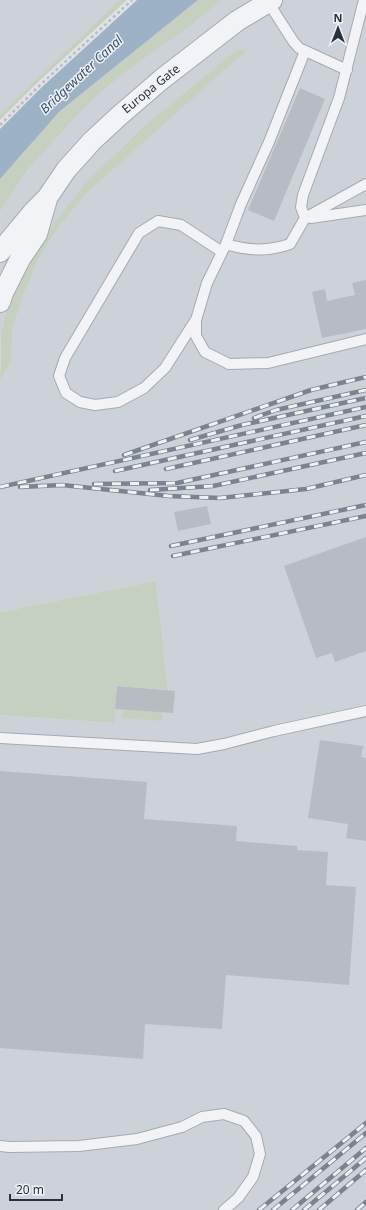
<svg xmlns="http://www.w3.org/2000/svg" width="366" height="1210" font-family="'Noto Sans',sans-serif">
  <rect width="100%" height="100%" fill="#dfe3e7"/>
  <path fill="#cdd2d9" d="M0,0h119l-119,114z
    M222,0h144v1210h-366v-495l113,8 4,-37 51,4 -12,-109 -156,31v-231l11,-19 2,-35 12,-36 14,-33 18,-29 30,-36 159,-143 -9,-1 -94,78 -56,54 -80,127 -6,25 -1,23v-144l27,-41 44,-49 27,-27 26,-22 65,-46z"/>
  <path fill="#c6d0c1" d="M119,0h8l-91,84 -36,36v-6z
    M198,0h24l-33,27 -65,46 -26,22 -27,27 -44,49 -27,41v-33l60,-68z
    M237,49l10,1 -160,143 -30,36 -18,29 -14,33 -12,36 -2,35 -11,19 1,-48 6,-25 16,-37 29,-45 35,-45 56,-54z
    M156,581l12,109 -51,-4 -3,37 -114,-8v-103z
    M123,709l39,3v9l-40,-3z"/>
  <path fill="#9db2c4" d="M137,0h61l-138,111 -60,68v-50l41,-41z"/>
  <path fill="#b7bcc3" d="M300,88l25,11 -51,122 -26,-11z
    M366,280v49l-44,9 -10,-46 13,-3 2,12 28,-6 -3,-12z
    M207,506l4,18 -33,7 -4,-19z
    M366,537v114l-31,11 -3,-9 -16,5 -32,-92z
    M117,686l58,5 -2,22 -58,-4z
    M320,740l43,6 -2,11 5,1v83l-20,-3 2,-14 -40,-6z
    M0,771l147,11 -3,37 93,7 -1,15 61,5v4l31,2 -2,33 30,2 -7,98 -123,-10 -4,54 -77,-5 -2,35 -143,-11z"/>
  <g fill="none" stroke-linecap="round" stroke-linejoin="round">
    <g stroke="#a5aab1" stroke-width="12">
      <path id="service" d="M268,2l25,39 6,7 48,22
        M305,51l-36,91 -28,62 -15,40 -19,39 -11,37v16l9,16 24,12 39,-1 98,-24
        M305,218l-4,-11 2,-12 36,-97 25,-98
        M311,218l55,-8
        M226,244c22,7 42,8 64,0l15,-26 61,-34
        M195,321l-30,47 -21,20 -26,14 -23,3 -15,-3 -14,-9 -7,-17 6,-18 74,-125 19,-12 23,4 41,27
        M0,738l197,11 27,-5 50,-13 92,-20
        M0,1146l9,1 70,-1 58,-7 45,-12 20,-10 22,-3 20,7 12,15 4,18 -7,23 -15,21 -14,12"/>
    </g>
    <g stroke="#a5aab1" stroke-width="22">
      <path id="minor" d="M0,252l33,-40 14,-14 19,-28 26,-29 27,-25 43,-37 75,-58 35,-21
        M0,302l3,-9 17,-34 17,-25 10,-35"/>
    </g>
    <path stroke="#b9bdc2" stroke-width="2.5" stroke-dasharray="3 3" stroke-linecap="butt" d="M0,125l39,-39 93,-86"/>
    <use href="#service" stroke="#f1f3f6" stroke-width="10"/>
    <use href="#minor" stroke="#f1f3f6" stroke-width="20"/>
    <g stroke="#7a838f" stroke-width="4.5">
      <path id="rail" d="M254,418l22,-8 90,-20
        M190,440l52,-15 124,-27
        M124,455l187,-65 55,-13
        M166,469l200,-44
        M115,471l251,-55
        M94,484l83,-1 189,-41
        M0,487l366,-80
        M20,487l42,-2 107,11 51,2 86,-9 60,-14
        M150,490l63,-4 153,-33
        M171,546l195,-41
        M173,556l193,-40
        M259,1210l107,-87
        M273,1210l93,-77
        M292,1210l74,-62
        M304,1210l62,-52
        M319,1210l47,-40
        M357,1210l9,-8"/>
    </g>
    <use href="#rail" stroke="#eef1f5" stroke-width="3" stroke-dasharray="9" stroke-linecap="butt"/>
  </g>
  <g text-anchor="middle" stroke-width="3" stroke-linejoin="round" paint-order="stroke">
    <g font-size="12" fill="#29313d" stroke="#eef1f5">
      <text transform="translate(151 89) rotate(-39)" y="4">Europa Gate</text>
    </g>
    <g font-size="13" font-style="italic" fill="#37526d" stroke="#eef1f5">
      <text transform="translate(81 74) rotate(-43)" y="5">Bridgewater Canal</text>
    </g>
  </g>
  <g transform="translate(338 28)" stroke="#eef1f5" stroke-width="3" paint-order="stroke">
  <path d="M0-3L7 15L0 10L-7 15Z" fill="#29313d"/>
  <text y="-6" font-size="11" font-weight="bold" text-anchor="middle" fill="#29313d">N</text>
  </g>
  <path d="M10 1194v6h52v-6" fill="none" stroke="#29313d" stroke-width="2"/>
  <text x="16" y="1194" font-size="12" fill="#29313d" stroke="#eef1f5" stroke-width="3" paint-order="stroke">20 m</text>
</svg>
